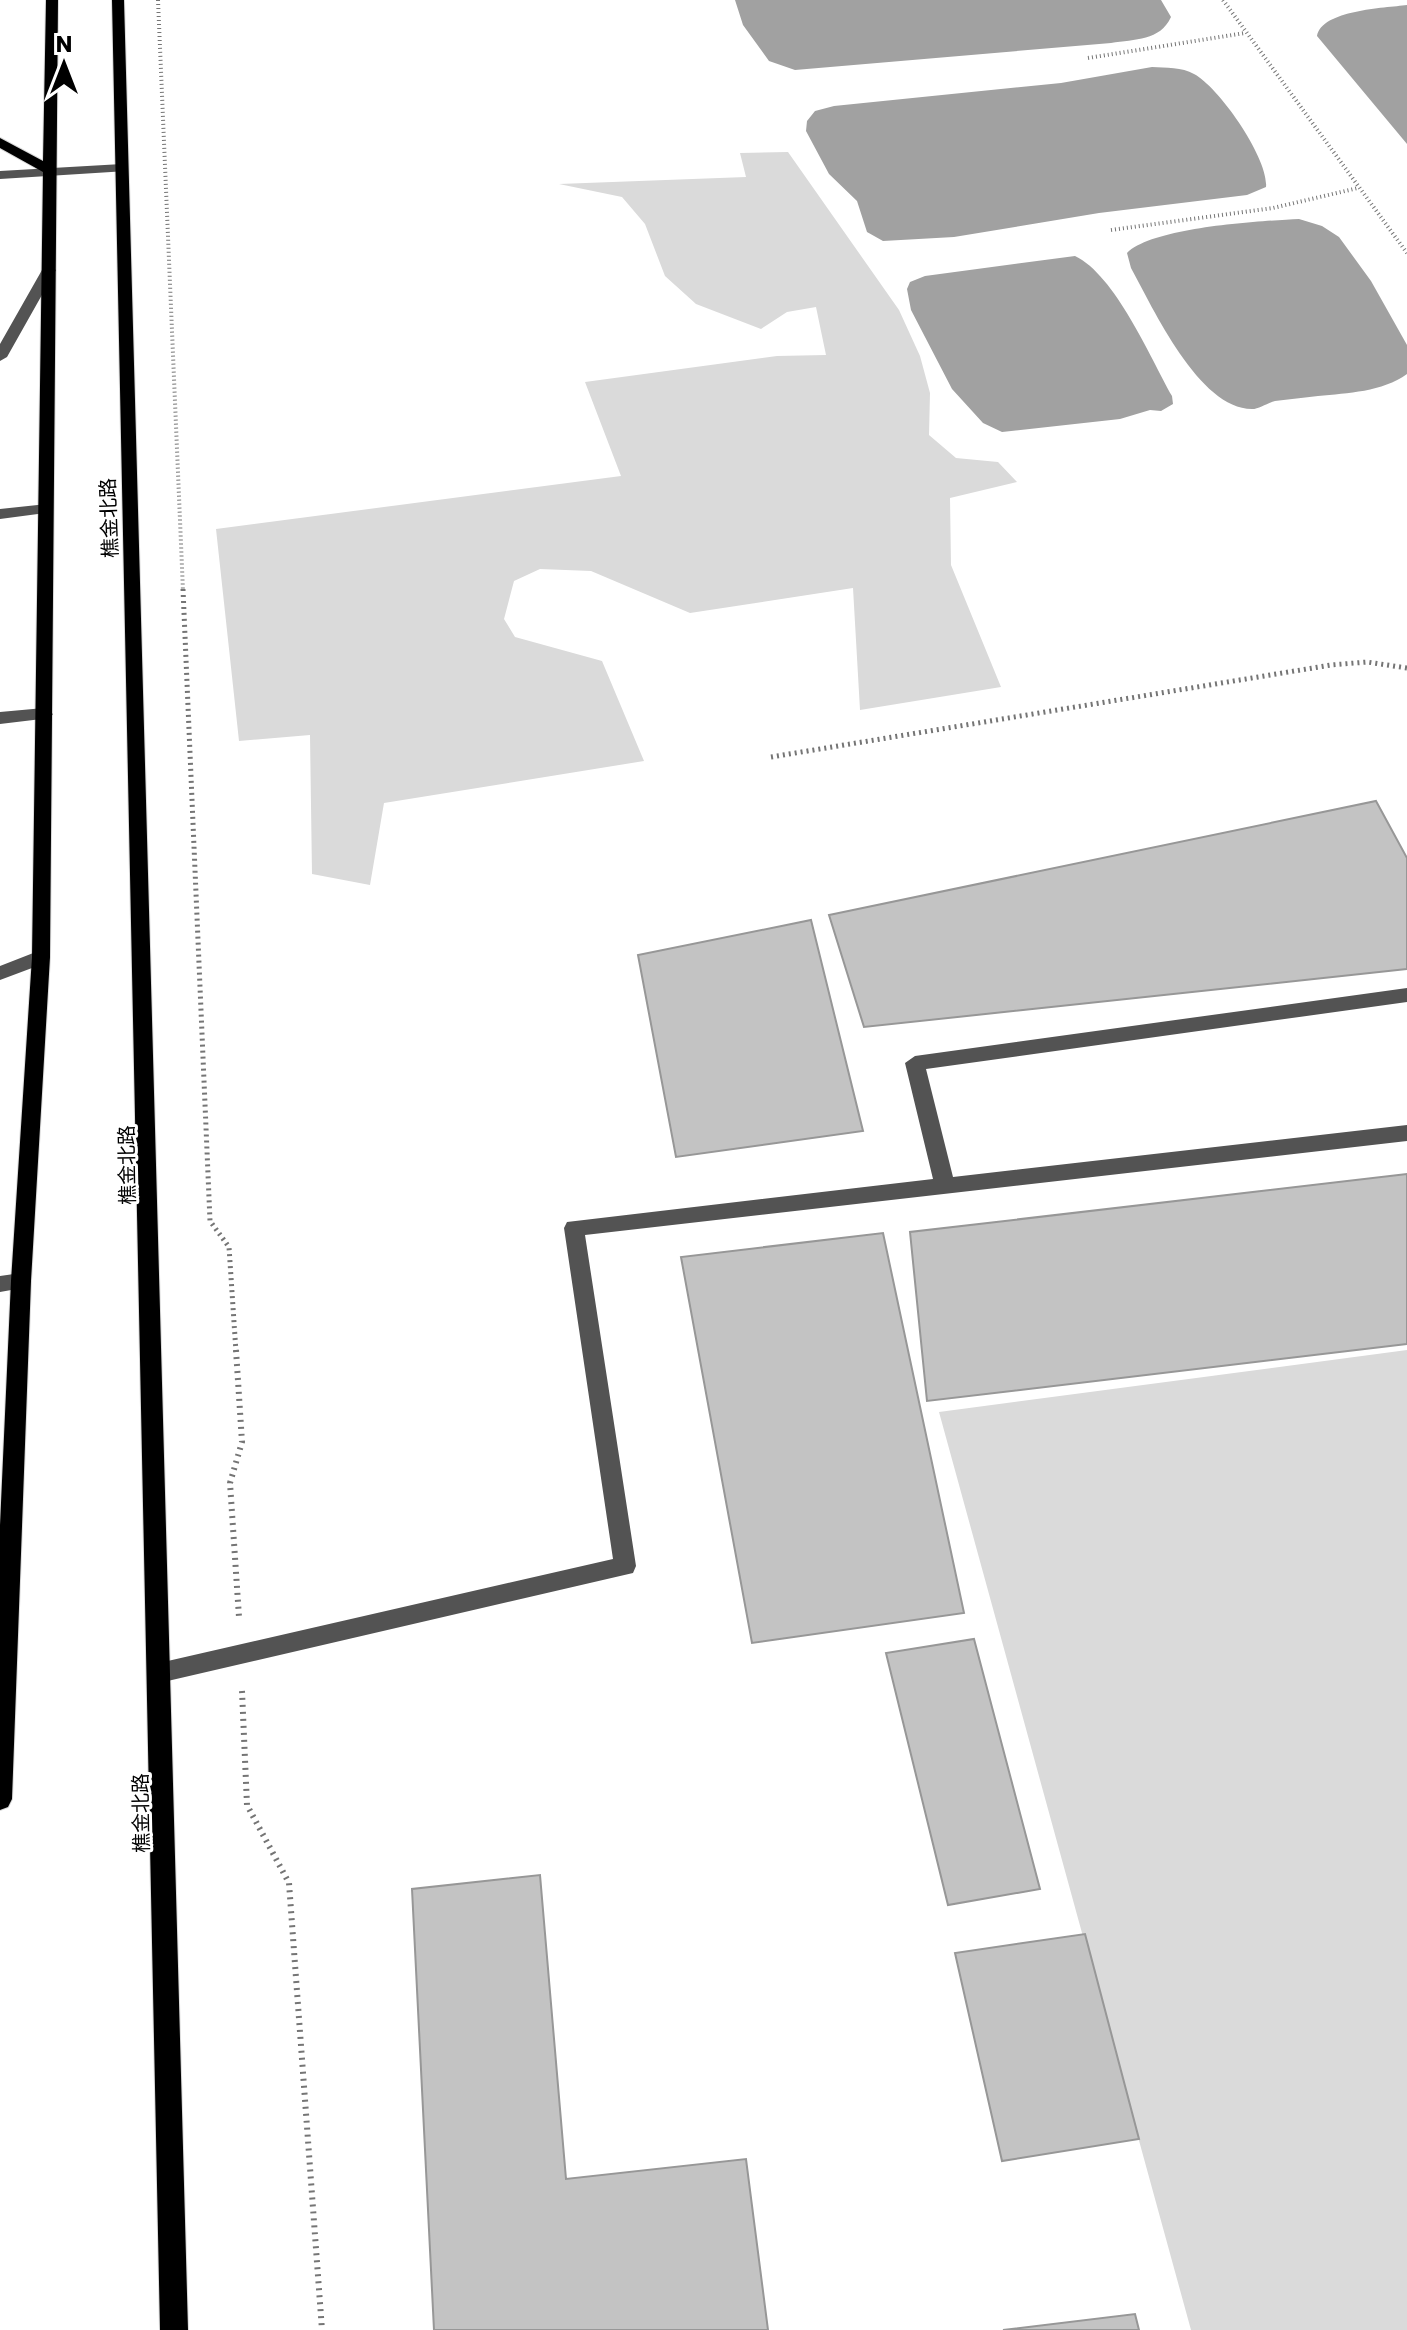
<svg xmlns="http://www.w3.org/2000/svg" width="1407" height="2330" font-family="Poppins,'Noto Sans SC',sans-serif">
  <rect width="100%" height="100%" fill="#fff"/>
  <path fill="#dadada" d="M788,152l111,158 21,46 10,37 -1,42 27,23 42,4 19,20 -67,16 1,67 50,122 -141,23 -7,-122 -163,25 -99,-42 -51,-2 -26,12 -10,38 11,18 87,24 42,100 -260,42 -14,82 -58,-11 -2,-139 -71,6 -23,-212 405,-53 -36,-94 192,-26 49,-1 -10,-48 -29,5 -26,17 -65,-25 -31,-28 -20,-52 -23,-27 -63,-13 187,-7 -6,-24z
    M1407,1350v980h-216l-252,-918z"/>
  <path fill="#a1a1a1" d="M735,0h426l10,17c-11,24 -36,22 -60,26l-316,27 -26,-9 -26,-36z
    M1407,5v139l-90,-108c5,-26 67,-28 90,-31z
    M1152,67c14,1 30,0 42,7 25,13 75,85 72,113l-19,8 -148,18 -145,24 -71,4 -16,-9 -10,-31 -28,-27 -23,-43 1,-10 8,-10 19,-5 227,-23z
    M1299,219l23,7 17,11 32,44 36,64v29c-25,18 -59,19 -89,22 -14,2 -29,3 -43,5 -8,2 -16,8 -23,8 -53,0 -99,-101 -121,-141l-4,-15c26,-26 134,-32 172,-34z
    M1075,256c40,19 75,101 97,140l1,8 -12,7 -11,-1 -30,9 -118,13 -19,-9 -31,-34 -41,-79 -4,-21 3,-7 15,-6z"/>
  <path fill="#c3c3c3" stroke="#979797" stroke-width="2" d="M1376,801l31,57v111l-543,58 -35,-112z
    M811,920l52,211 -187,26 -38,-202z
    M1407,1174v170l-480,57 -17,-169z
    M883,1233l81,380 -212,30 -71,-386z
    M974,1639l66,250 -92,16 -62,-252z
    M540,1875l26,304 180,-20 22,171h-334l-22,-441z
    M1085,1934l54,205 -137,22 -47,-208z
    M1135,2314l4,16h-136z"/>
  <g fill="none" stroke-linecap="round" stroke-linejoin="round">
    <g stroke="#dbdbdb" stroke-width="2">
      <path id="major" d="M46,0h12l-8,957 -19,324 -19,518 -4,8 -8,3v-285l11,-244 21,-324 11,-785 -43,-24v-10l43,23z
        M112,0h12l64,2330h-28z"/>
    </g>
    <path stroke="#757575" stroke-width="4" stroke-dasharray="1 3" stroke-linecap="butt" d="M158,0l25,591
      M1223,0l184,253
      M1088,58l157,-25
      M1111,230l162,-22 85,-20"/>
    <path stroke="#757575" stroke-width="5" stroke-dasharray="2 4" stroke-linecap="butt" d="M183,589l27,632 19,26 7,105
      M771,757l560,-92 36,-3 40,6"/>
    <path stroke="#757575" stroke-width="6" stroke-dasharray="2 5" stroke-linecap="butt" d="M236,1350l6,92 -12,41 9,134
      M242,1691l5,114 42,78 33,447"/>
    <path fill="#535353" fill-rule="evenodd" d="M122,164l5,1v6l-127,8v-8z
      M49,266l7,4 -49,87 -7,4v-17l42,-74z
      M47,504l6,2v6l-53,7v-10z
      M44,708l9,6 -3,4 -50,6v-12z
      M41,950l7,2 2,5 -2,5 -48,18v-14z
      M1407,988v14l-481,67 27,108 454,-52v16l-822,94 51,331 -3,7 -474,110 -8,-3 -4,-7 4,-7 8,-3 454,-104 -49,-331 3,-6 366,-43 -28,-116 10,-7z
      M21,1273l7,2 3,6 -3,6 -28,5v-16z"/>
    <use href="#major" fill="#000" fill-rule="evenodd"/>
  </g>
  <g text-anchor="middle" stroke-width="6" stroke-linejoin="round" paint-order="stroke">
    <g font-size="20" fill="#000" stroke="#fff">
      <text transform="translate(109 518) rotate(-92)" y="7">樵金北路</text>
      <text transform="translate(127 1165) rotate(-91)" y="7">樵金北路</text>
      <text transform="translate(141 1813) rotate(-91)" y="7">樵金北路</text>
    </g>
  </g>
  <g transform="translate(64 64)" stroke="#ffffff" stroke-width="6" paint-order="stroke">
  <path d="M0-6L14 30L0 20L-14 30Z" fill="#000000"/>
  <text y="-12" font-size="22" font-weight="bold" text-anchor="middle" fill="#000000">N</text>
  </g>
</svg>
